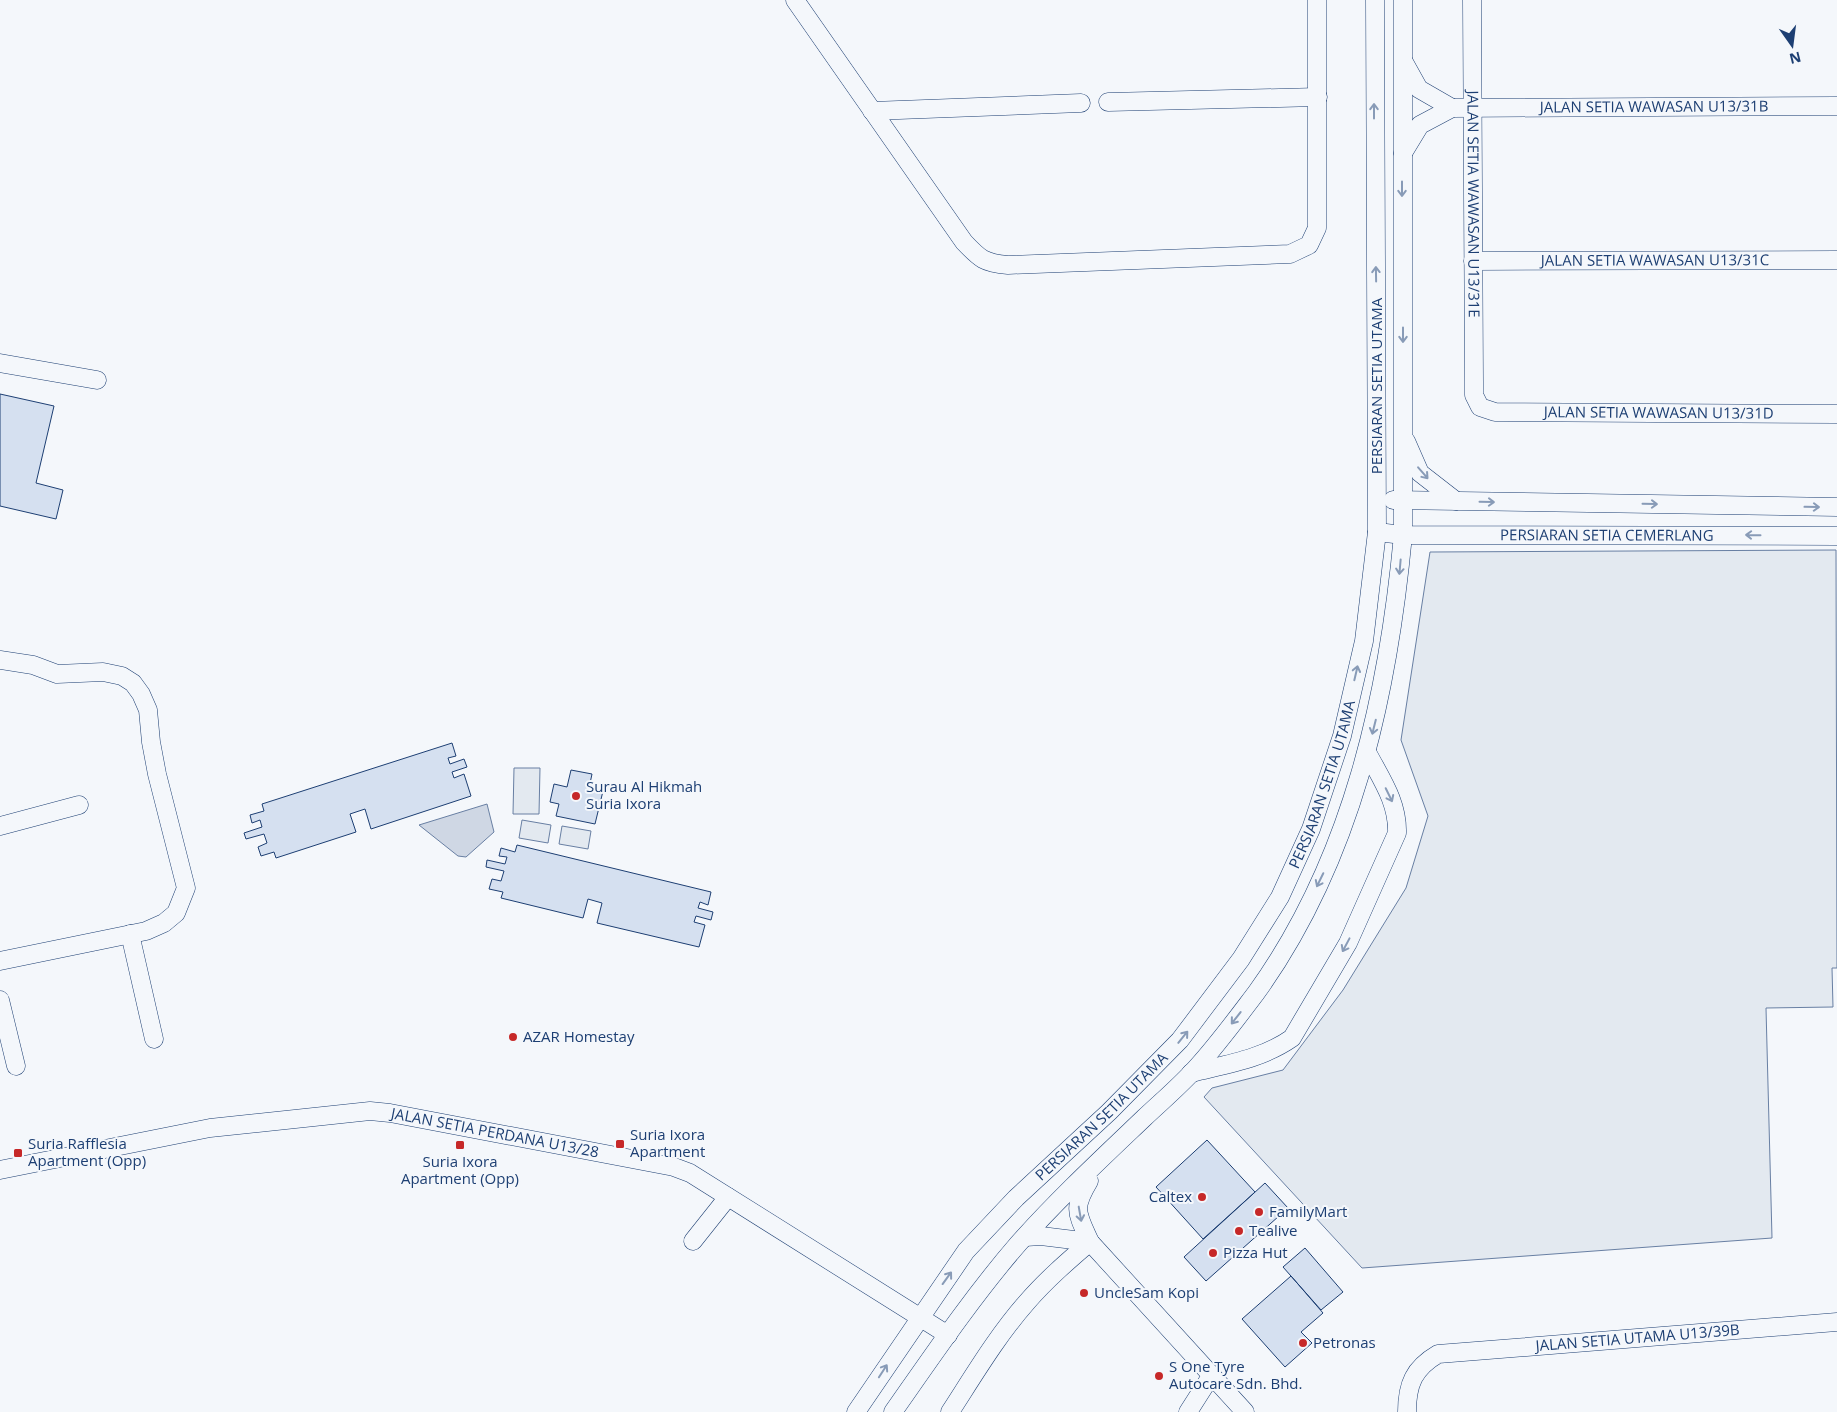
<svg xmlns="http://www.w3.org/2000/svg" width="1837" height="1412" font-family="'Open Sans',sans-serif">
  <rect width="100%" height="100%" fill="#f4f7fb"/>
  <path fill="#e3e9f0" stroke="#687fa3" d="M1836,550l1,418h-5l1,39 -67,1 6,230 -410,30 -158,-171 8,-9 71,-18 60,-80 63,-102 22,-72 -27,-76 29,-188z
    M514,768h26l-1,46h-26z
    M522,820l29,5 -3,18 -29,-5z
    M562,826l29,5 -3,18 -29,-5z"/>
  <path fill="#cfd7e4" stroke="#687fa3" d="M487,804l7,28 -28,25 -8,-1 -39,-31z"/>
  <path fill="#d5e0f0" stroke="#1d3f73" d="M0,394l54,12 -18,77 27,7 -7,29 -56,-13z
    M452,743l4,13 -8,2 2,6 14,-5 3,8 -15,5 2,6 10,-4 7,22 -100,33 -6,-20 -15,5 6,18 -80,26 -2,-6 -13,4 -3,-9 9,-4 -3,-9 -18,5 -2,-6 18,-6 -2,-7 -8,3 -2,-8 14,-4 -2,-7z
    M571,770l21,4 -3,14 14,3 -8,33 -39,-8 3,-12 -9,-2 4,-18 13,3z
    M517,845l194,47 -3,13 -8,-3 -2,6 15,4 -2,8 -15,-4 -2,6 11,3 -6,22 -102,-24 5,-20 -14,-4 -5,19 -82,-20 2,-6 -14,-3 3,-10 9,2 3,-10 -18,-4 1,-7 18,4 2,-7 -8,-1 2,-8 14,4z
    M1207,1140l48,52 -52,47 -47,-52z
    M1265,1183l23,25 -82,73 -22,-24z
    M1305,1248l38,44 -22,18 -38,-43z
    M1291,1276l32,37 -22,19 11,11 -27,24 -43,-48z"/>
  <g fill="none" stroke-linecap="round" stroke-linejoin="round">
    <g stroke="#1d3f73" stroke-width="19">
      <g id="minor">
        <path d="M795,0l169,242c16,17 20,21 44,23l282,-11 19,-9 8,-17v-228"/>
        <path id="s1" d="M1472,0l2,381v14l6,12 15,5 342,2"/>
        <path d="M1404,62l15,27 33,19"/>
        <path d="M1108,102l210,-5"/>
        <path d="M872,111l209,-8"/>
        <path id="s2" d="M1403,153l17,-28 32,-17 385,-2"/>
        <path id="s3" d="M1473,261l364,-1"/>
        <path d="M0,363l97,17"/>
        <path d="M1406,441l14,32 36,28"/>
        <path d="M1393,500l444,7"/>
        <path id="s4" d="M1377,532l26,3 434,1"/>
        <path d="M0,660l33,5 24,9 46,-2 19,4 11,7 8,11 7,16 3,32 6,32 29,114 -10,25 -12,10 -18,8 -146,30"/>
        <path d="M0,826l79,-21"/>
        <path d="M130,934l24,105"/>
        <path d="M0,1000l16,66"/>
        <path d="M1191,1073c36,-9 71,-14 101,-35l56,-95 49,-110c1,-31 -16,-54 -30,-81"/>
        <path id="s5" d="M0,1170l210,-42 160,-17 20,2 284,54 16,6 258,162"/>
        <path d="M1089,1181c-17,28 -12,32 1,61l155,170"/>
        <path d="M1025,1237l16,-1 49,6"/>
        <path d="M693,1241l35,-44"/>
        <path id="s6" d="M856,1412l110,-161 50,-53 93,-86 71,-72 61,-81 39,-62 31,-68 31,-93 22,-95 13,-109 -2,-532"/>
        <path d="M893,1412c40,-57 80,-116 125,-168 39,-44 83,-85 126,-126 18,-17 37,-33 53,-51 21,-23 40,-49 59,-74 96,-133 132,-297 147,-458v-535"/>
        <path d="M950,1412c24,-37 47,-76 77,-110 19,-22 41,-41 63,-60"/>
        <path d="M1188,1412l23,-36"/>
        <path id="s7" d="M1407,1412c0,-28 7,-44 31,-58l399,-32"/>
      </g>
    </g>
    <use href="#minor" stroke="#f4f7fb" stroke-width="18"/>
  </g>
  <defs><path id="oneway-shaft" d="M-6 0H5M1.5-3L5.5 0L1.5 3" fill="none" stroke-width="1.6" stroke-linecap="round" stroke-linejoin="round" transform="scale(1.25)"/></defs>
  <g stroke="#889bb7">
    <use href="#oneway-shaft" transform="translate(1374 111) rotate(-90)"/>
    <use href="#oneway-shaft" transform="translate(1402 189) rotate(90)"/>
    <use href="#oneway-shaft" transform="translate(1376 274) rotate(-91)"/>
    <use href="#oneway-shaft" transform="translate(1403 335) rotate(90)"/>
    <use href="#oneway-shaft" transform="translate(1423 473) rotate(49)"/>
    <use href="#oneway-shaft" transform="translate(1487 502) rotate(1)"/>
    <use href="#oneway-shaft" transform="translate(1650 504) rotate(1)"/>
    <use href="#oneway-shaft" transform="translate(1812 507) rotate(1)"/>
    <use href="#oneway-shaft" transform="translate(1753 535) rotate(-179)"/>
    <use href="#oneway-shaft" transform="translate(1400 567) rotate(95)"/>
    <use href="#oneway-shaft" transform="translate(1356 673) rotate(-77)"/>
    <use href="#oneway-shaft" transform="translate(1374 727) rotate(104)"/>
    <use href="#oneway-shaft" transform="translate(1389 795) rotate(64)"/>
    <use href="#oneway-shaft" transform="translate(1320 880) rotate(116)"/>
    <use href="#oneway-shaft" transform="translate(1346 945) rotate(118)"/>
    <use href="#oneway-shaft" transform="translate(1236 1018) rotate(128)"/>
    <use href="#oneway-shaft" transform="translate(1183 1037) rotate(-51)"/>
    <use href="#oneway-shaft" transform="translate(1080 1214) rotate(80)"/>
    <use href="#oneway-shaft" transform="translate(947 1278) rotate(-54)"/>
    <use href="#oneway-shaft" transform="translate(883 1371) rotate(-57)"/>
  </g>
  <g fill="#c62828" stroke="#f4f7fb" stroke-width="2">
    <circle cx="576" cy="796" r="5"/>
    <circle cx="513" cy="1037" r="5"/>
    <rect x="615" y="1139" width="10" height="10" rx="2.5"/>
    <rect x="455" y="1140" width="10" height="10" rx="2.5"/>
    <rect x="13" y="1148" width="10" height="10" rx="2.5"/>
    <circle cx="1202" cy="1197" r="5"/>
    <circle cx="1259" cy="1212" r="5"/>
    <circle cx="1239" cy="1231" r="5"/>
    <circle cx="1213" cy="1253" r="5"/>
    <circle cx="1084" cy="1293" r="5"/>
    <circle cx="1303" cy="1343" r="5"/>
    <circle cx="1159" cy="1376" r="5"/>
  </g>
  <g text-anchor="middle" stroke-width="4" stroke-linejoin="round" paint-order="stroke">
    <g font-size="15" fill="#1d3f73" stroke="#f4f7fb">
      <text dy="5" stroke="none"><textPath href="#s2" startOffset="271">JALAN SETIA WAWASAN U13/31B</textPath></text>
      <text dy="5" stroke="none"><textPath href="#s1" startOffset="204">JALAN SETIA WAWASAN U13/31E</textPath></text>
      <text dy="5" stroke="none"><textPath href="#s3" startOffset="182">JALAN SETIA WAWASAN U13/31C</textPath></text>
      <text transform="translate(1377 386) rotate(-90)" y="5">PERSIARAN SETIA UTAMA</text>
      <text dy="5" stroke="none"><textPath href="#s1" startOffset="588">JALAN SETIA WAWASAN U13/31D</textPath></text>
      <text dy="5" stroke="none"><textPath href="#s4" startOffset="230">PERSIARAN SETIA CEMERLANG</textPath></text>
      <text dy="5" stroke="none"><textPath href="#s6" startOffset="791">PERSIARAN SETIA UTAMA</textPath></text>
      <text dy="5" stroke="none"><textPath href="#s6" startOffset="386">PERSIARAN SETIA UTAMA</textPath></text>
      <text dy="5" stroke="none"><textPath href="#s5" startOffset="502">JALAN SETIA PERDANA U13/28</textPath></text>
      <text dy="5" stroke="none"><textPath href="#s7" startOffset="270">JALAN SETIA UTAMA U13/39B</textPath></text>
    </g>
    <g font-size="15" fill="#1d3f73" stroke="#f4f7fb" text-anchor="start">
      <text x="586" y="792">Surau Al Hikmah<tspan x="586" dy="17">Suria Ixora</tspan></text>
      <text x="523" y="1042">AZAR Homestay</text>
      <text x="630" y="1140">Suria Ixora<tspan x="630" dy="17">Apartment</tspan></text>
      <text x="28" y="1149">Suria Rafflesia<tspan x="28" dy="17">Apartment (Opp)</tspan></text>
      <text x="460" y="1167" text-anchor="middle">Suria Ixora<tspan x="460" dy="17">Apartment (Opp)</tspan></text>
      <text x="1192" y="1202" text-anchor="end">Caltex</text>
      <text x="1269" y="1217">FamilyMart</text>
      <text x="1249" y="1236">Tealive</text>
      <text x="1223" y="1258">Pizza Hut</text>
      <text x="1094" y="1298">UncleSam Kopi</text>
      <text x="1313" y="1348">Petronas</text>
      <text x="1169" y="1372">S One Tyre<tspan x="1169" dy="17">Autocare Sdn. Bhd.</tspan></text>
    </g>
  </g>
  <g transform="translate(1792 45) rotate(166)" stroke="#f4f7fb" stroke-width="4" paint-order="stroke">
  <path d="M0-4L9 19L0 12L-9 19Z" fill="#1d3f73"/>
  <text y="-8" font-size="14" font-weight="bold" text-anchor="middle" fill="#1d3f73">N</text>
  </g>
</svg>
